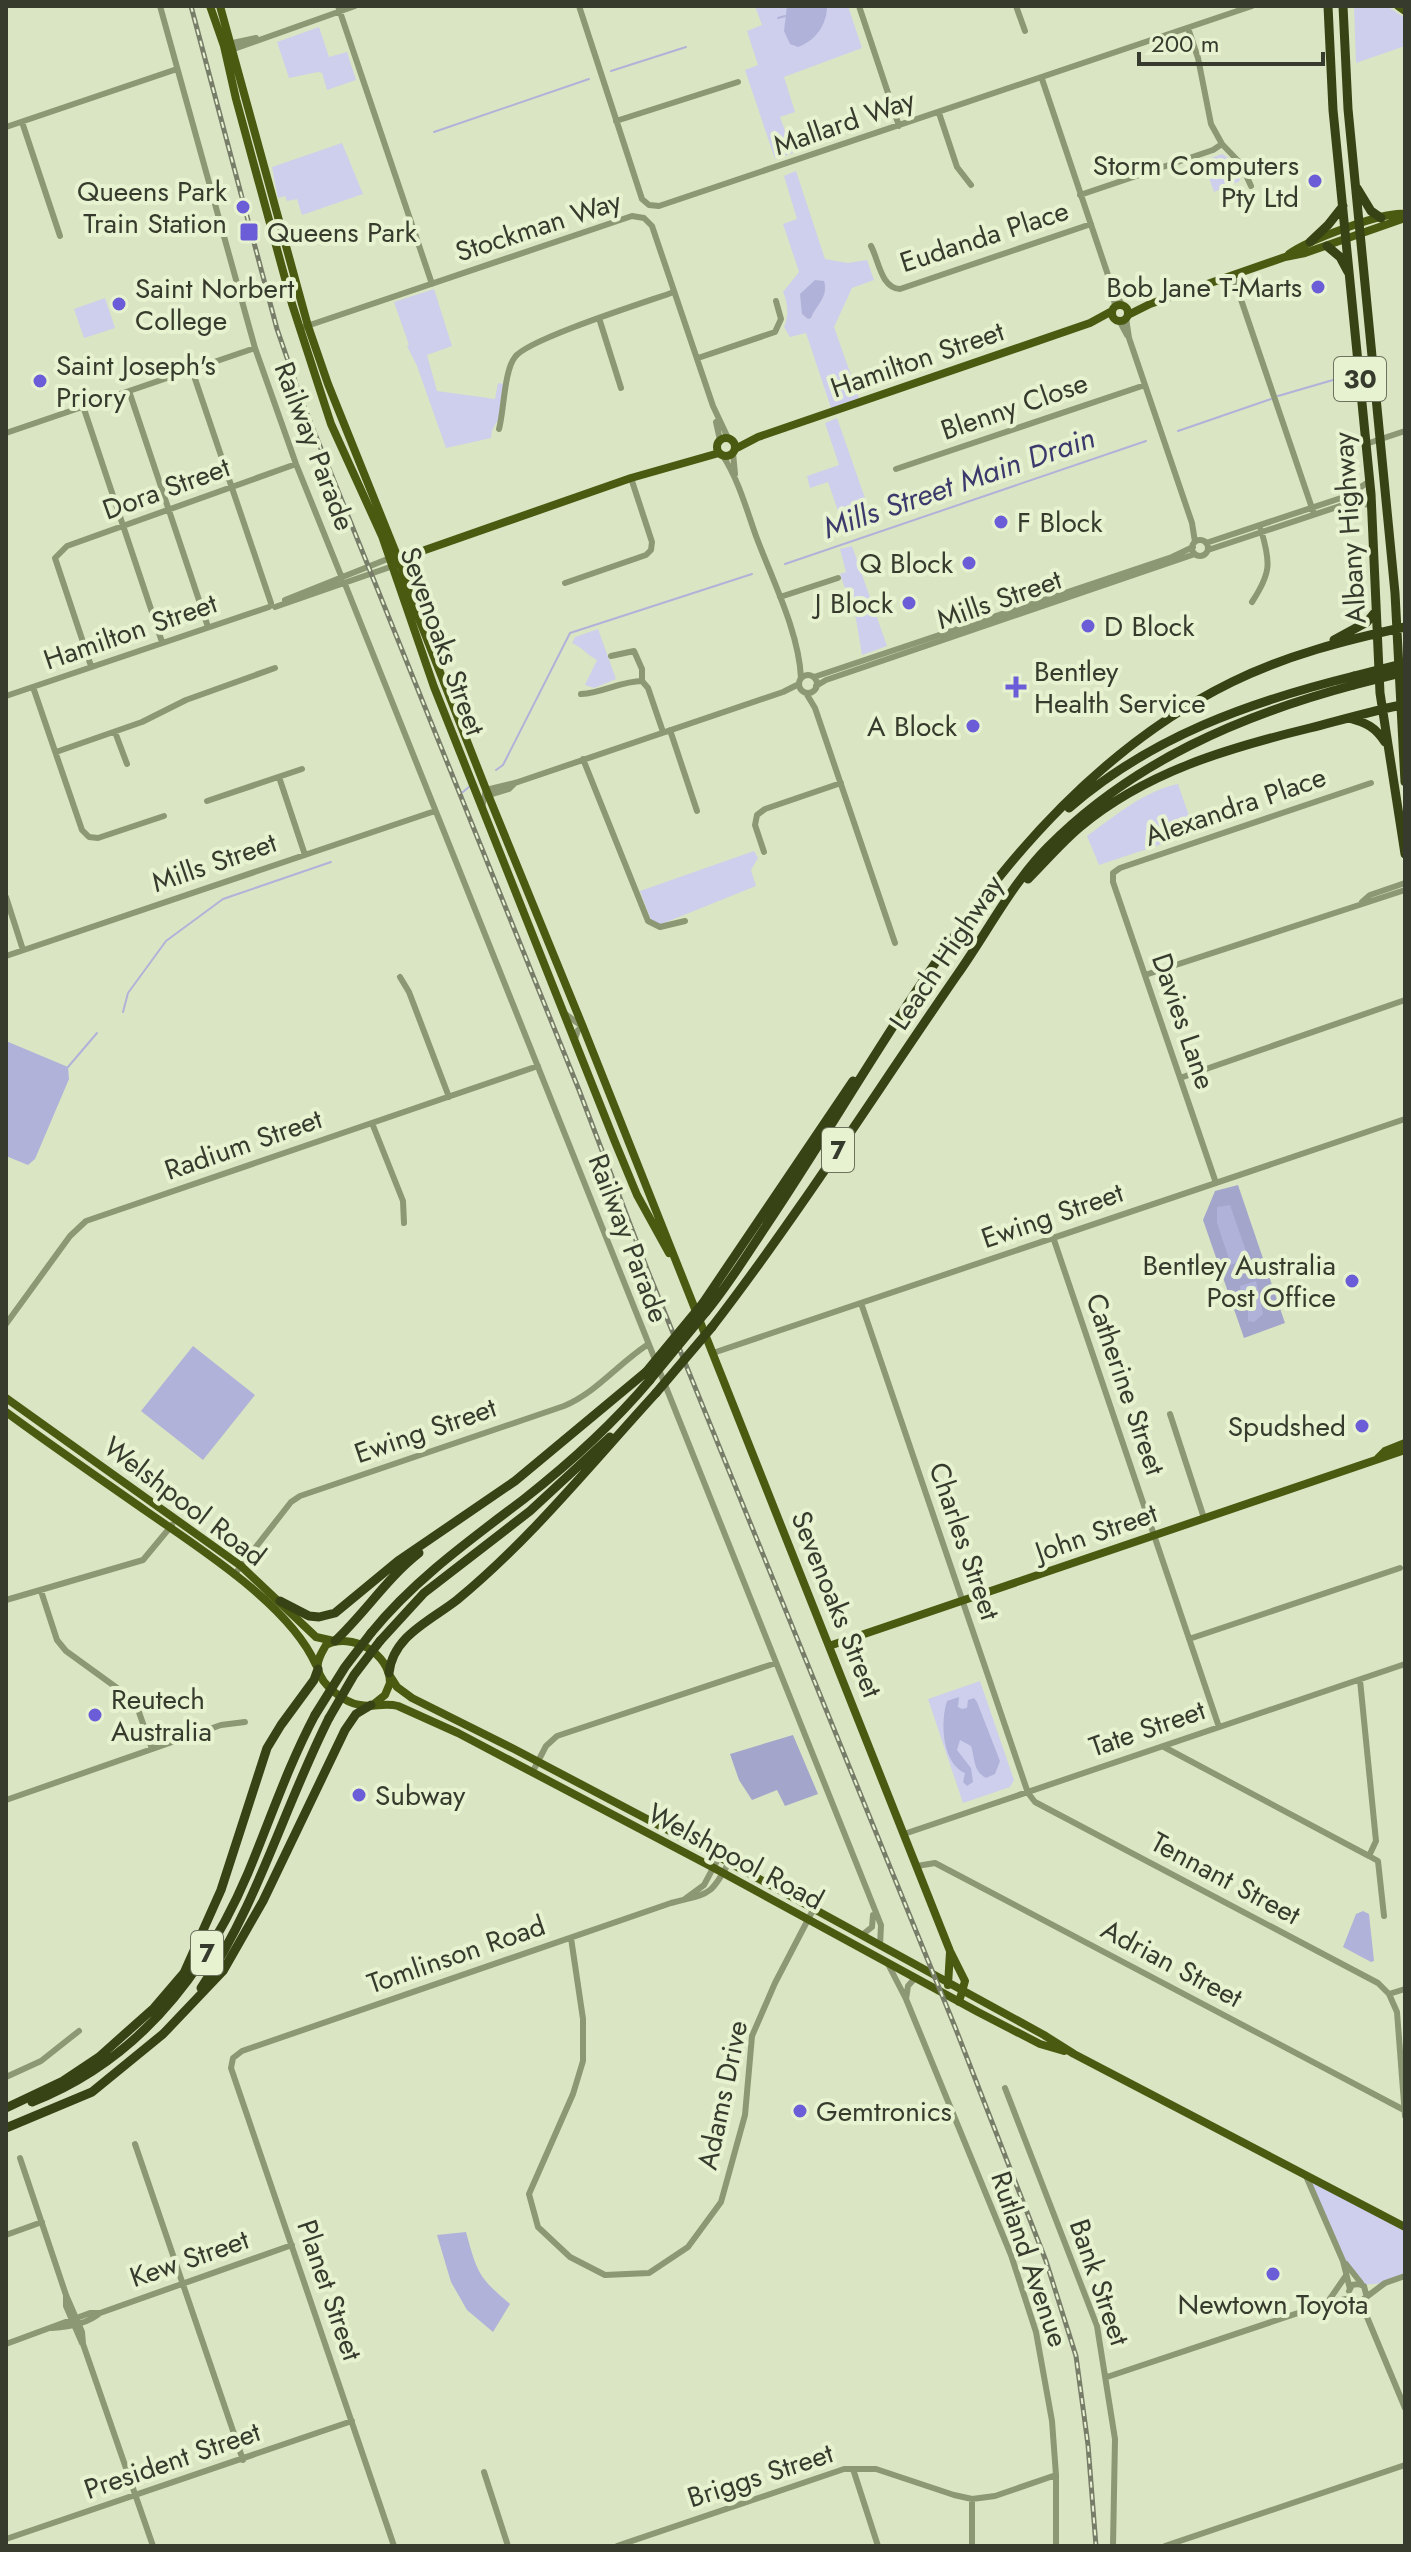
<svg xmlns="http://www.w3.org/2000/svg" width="1411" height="2552" font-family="Jost,sans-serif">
  <rect width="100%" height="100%" fill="#dae5c3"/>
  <path fill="#cecfec" d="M755,6h93l14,42 -78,29 11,35 -15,5 13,36 -18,6 -30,-89 13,-5 -11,-34 15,-6z
    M1354,6h33l18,12v28l-49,17z
    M319,27l10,30 18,-5 9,28 -29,10 -5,-17 -4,-1 -29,6 -12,-36z
    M342,143l21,51 -61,21 -5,-16 -10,2 -2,-5 -7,2 -6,-31z
    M1222,154l10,6 8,21 -26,11 -11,-31z
    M796,171l29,88 23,4 19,-3 7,20 -22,8 -18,39 25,71 -28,10 -25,-75 -16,4 -6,-10c5,-10 4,-25 -1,-35l16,-20 -16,-48 14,-5 -13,-43z
    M434,289l18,57 -25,9 10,36 58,8 3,-16 6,1 -6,36 -6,10 -1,8 -45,10 -29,-82 -10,-20 2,-1 -15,-43z
    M105,298l10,30 -31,10 -10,-29z
    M837,418l36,103 -28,10 -17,-49 -18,6 -3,-12 32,-11 -14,-42z
    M852,546l35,100 -25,9 -6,-36 -16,-45 6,-2 -6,-23z
    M598,629l18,50 -22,9 -9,-3 12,-25c-10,-5 -15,-13 -25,-17l3,-6z
    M1178,784l17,49 -96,32 -12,-29c28,-20 57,-45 91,-52z
    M754,851l4,7 -7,12 5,16 -97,39 -8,-5 -11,-29z
    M980,1681l34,99 -4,7 -47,16 -35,-104z
    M1306,2176l99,51v48l-21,8 -22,2 -19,-25z"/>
  <path fill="#a4a5cb" d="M1238,1185l47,138 -41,15 -41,-118 12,-29z
    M793,1735l25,59 -33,12 -8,-16 -25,10 -13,-20 -9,-26z"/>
  <path fill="#b1b2d9" d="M787,6h40c0,19 -12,35 -29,41l-8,-3 -6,-13z
    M815,280l9,1c5,16 -8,24 -13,37l-3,1 -6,-5 -2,-20z
    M6,1041l62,26 1,12 -34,80 -7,6 -22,-9z
    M1230,1205l18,52 -17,8 -14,-42v-16z
    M1256,1281l7,33 -9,8 -6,-1v-16l-6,-3 -2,-16z
    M193,1346l62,49 -52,65 -62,-49z
    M959,1697l-1,10 4,2 5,-1 1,-8 6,-2 3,4 23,59 -5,13 -9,4c-13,-7 -11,-20 -15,-32l-11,-6 -3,10 14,18 2,14 -6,4 -4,-4 2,-9c-23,-10 -25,-51 -18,-72z
    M1363,1911l6,3 5,47 -3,1 -28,-15 13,-33z
    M466,2232c11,40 12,45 44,72l-17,28 -26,-22 -16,-28 -14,-47z"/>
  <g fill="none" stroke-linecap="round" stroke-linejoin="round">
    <path stroke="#b1b2d9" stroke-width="2" d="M778,18l7,-2
      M611,71l75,-24
      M434,132l155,-53
      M1278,396l55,-16
      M1178,431l93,-32
      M785,564l361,-123
      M496,770l7,-5 67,-132 182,-59
      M463,792l7,-6
      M123,1012l5,-19 38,-52 57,-42 108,-37
      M68,1067l29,-34"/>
    <path stroke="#8c9774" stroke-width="6" d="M160,6l95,342 41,116 46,114
      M338,6l94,278
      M579,6l63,193 7,6 10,1 593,-200
      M859,6l40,120
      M1016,6l9,25
      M1188,28l10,30 13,66 11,20 19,20 10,22
      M228,44l28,-6
      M231,50l124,-44
      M1042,79l70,208 3,19
      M939,113l18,54 14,18
      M616,121l122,-39
      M22,122l38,114
      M6,127l171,-58
      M1080,195l133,-45 9,-6
      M871,246c8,15 10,42 29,43l191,-65
      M1233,276l81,238
      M1114,290l8,15
      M599,318l22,70
      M1126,318l3,20 63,185 3,19
      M1119,320l8,15
      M304,327l328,-111 12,2 8,8 61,180 15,32
      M698,358l77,-26 6,-13 -5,-18
      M192,370l79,233
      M129,391l79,236
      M83,406l79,236
      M716,422l4,18
      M499,429c5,-18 5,-58 16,-72 13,-18 131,-55 159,-65
      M6,433l249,-85
      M1366,444l39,-13
      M733,453l2,21
      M723,456c16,25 23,52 33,80 16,43 43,96 45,142
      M896,469l249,-84
      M1192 548a8 8 0 1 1 16 0a8 8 0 1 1-16 0Z
      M1206,543l141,-47 23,-15
      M1208,550l147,-49 16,5
      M565,583l81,-28 5,-5 1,-8 -21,-64
      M345,584l536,1341 -1,21
      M780,597l58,-19
      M285,600l105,-42
      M1252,602c19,-29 19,-39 9,-72
      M275,607l118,-41
      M611,656l23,-5 8,18v12
      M91,666l-36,-108 12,-12 229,-82
      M799 684a9 9 0 1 1 18 0a9 9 0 1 1-18 0Z
      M814,677l358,-120 21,-10
      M816,686l10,-6 369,-126
      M33,687l49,143 7,7 9,1 66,-22
      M806,693l9,15 80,235
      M581,694c22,-1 40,-13 61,-13l6,7 15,44
      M6,696l263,-89
      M670,730l27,81
      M115,732l12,32
      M56,752l86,-30 44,-22 89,-32
      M583,759l65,162 12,6 25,-6
      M279,777l26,78
      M486,796l23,-7 6,-6
      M207,801l95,-32
      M482,807l4,-17 29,-7 268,-91 16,-8
      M764,852l-9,-27 2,-10 8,-6 76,-26
      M6,897l17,53
      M1362,902l8,-7 35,-12
      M6,956l429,-145
      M1145,975l260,-85
      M400,977l9,15 40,105
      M564,1013l19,14 -5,3 -3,9
      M1180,1078l225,-78
      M372,1123l31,78 1,22
      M1216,1183l-103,-301v-9l7,-5 251,-85
      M1053,1237l166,490
      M861,1303l167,490 7,9 343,181 11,11 16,-5
      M6,1324l64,-88 16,-15 452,-155
      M713,1353l692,-234
      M1170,1414l34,104
      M234,1575l57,-73 9,-6 264,-90c33,-14 54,-42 83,-61
      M41,1591l16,49 9,11 69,50 17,48
      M6,1600l137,-40 29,-35
      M1189,1639l211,-71
      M1360,1680l16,161 -7,15 9,5 6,55
      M1164,1747l205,109
      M532,1773l14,-27 11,-10 219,-73
      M6,1800l215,-75 24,-3
      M904,1834l501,-170
      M917,1866l18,-3 469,247
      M685,1899l19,-14 15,-28
      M862,1935l10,-8 1,-12
      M571,1938l12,81v42l-10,33 -44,100 9,33 32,30 35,18 44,-2 39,-26 33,-45 24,-87 7,-79 23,-53 39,-75
      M888,1964l18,35 105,256 25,77 16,89 4,54v71
      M1389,1994l8,18 8,104
      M906,1999l2,-13 7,-8
      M6,2077l35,-16 38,-30
      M1005,2088l92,238 18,113 -2,107
      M135,2144l108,316
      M20,2158l46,137 16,37 1,12 70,202
      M1306,2176l37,85 7,28
      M6,2235l36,-13
      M1346,2264l15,19
      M1349,2291l3,-6 6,-1 6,2 2,8
      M66,2295v11l16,37
      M1354,2300l7,1 24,-18 20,-7
      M1357,2301l10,16 38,91
      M1327,2303l18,-26
      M52,2328c17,-1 35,-4 48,-15l192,-68
      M6,2344l84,-31h10
      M1107,2377l224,-75 20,-4
      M853,2469l25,77
      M484,2472l24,74
      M972,2499v47
      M6,2539l346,-118
      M394,2546l-163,-478 2,-10 9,-7 429,-148c37,-10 39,-5 58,-41
      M617,2546l227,-77h32l78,26 18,4 23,-3 61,-21
      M1165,2546l240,-81"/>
    <path stroke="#4a5b11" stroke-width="8" d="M210,6l14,40 12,53 56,205 39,120 51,112 52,151 181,455 22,53 32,58
      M220,6l88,320 20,58 72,179 12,38 77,196 94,230 367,924 15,30 -6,21
      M1398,6l7,5
      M1289,254c18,-13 94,-43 116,-40
      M1112 313a8 8 0 1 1 16 0a8 8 0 1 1-16 0Z
      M1128,315l22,-11 135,-47 20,-4 100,-35
      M717 447a9 9 0 1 1 18 0a9 9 0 1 1-18 0Z
      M735,449l23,-12 332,-114 22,-12
      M397,564l28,-14 206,-72 88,-25
      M6,1398l235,168 75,71 18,4
      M6,1412c46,34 93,66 140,99 53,37 144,94 170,154
      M1378,1458l7,-7 20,-8
      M829,1646l576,-196
      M390,1676l7,11 15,11 102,51 205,108 325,178 30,19 331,173
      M375,1703l10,-8 5,-12c0,-30 -39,-51 -64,-38 -4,7 -10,16 -8,24 3,16 27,34 42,36 13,3 24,-3 38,1l60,27 256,135 264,144 62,32 24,7
      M948,1985l2,-33"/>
    <path stroke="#374315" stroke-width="9" d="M1328,6l5,104 38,384 9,199 25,161
      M1343,6l5,103 47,484 10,189
      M1357,188l14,23 10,7
      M1310,242l18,-17 15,-19
      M1327,246l13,11 8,15
      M1334,640l33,-18 9,-11
      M1349,718c18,5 26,9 36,24
      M1069,808c82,-71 180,-106 285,-132
      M1028,879c17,-17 34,-37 52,-52 66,-55 148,-79 230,-99 31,-8 63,-17 95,-24
      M703,1303l150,-222
      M706,1312c23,-28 42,-59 62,-89 132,-197 242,-432 464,-541 55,-27 114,-42 173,-55
      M712,1327c87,-113 164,-235 245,-352 30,-42 55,-92 91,-128 84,-85 193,-132 306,-162
      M280,1601l29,15 10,1 16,-4 63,-52 117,-80 131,-109
      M371,1633c43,-53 99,-93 153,-134 46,-36 88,-74 126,-119
      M335,1641c30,-28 52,-63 84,-88
      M380,1641l44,-48 106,-82 80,-74
      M389,1673c4,-37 41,-52 68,-73 74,-61 134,-136 199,-207
      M201,1988c56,-82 83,-181 128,-270
      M32,2102c105,-41 173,-128 216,-229 22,-53 40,-107 67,-158
      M6,2108l57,-27 36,-24 55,-49 30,-35 37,-83 46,-142 14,-23 33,-45 4,-11
      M6,2128l86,-36 71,-58 60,-63 40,-70 82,-171 11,-16 15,-9"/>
    <g stroke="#777d68" stroke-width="5">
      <path id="rail" d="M191,6l86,323 26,75 276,686 68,179 308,758 91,234 30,95 12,89 8,101"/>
    </g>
    <use href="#rail" stroke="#e7f2d0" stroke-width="2" stroke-dasharray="6" stroke-linecap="butt"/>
    <path stroke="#374315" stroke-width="9" d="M1354,676l51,-13
      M1354,685l51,-13
      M646,1372l57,-69
      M650,1380l56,-68
      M656,1393l56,-66
      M315,1715l30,-48 26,-34
      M329,1718l25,-43 26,-34"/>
  </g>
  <g fill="#6b5dd7" stroke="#e7f2d0" stroke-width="3">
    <circle cx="1315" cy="181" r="8"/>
    <circle cx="243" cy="207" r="8"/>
    <rect x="239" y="222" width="20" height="20" rx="4"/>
    <circle cx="1318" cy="287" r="8"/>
    <circle cx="119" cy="304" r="8"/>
    <circle cx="40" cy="381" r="8"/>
    <circle cx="1001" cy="522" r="8"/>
    <circle cx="969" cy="563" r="8"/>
    <circle cx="909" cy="603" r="8"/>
    <circle cx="1088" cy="626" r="8"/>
    <path d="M1012 675h8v8h8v8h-8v8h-8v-8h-8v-8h8z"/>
    <circle cx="973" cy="726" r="8"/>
    <circle cx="1352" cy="1281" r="8"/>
    <circle cx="1362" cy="1426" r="8"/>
    <circle cx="95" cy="1715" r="8"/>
    <circle cx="359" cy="1795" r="8"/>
    <circle cx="800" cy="2111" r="8"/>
    <circle cx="1273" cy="2274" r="8"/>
  </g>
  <g text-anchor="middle" stroke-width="8" stroke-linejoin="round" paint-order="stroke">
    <g fill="#e7f2d0" stroke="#6c725e" stroke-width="2">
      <rect x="1334" y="357" width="52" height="44" rx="6"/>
      <rect x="822" y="1128" width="32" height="44" rx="6"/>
      <rect x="191" y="1931" width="32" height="44" rx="6"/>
    </g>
    <g font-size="26" font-weight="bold" fill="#373b2d">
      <text x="1360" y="388">30</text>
      <text x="838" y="1159">7</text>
      <text x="207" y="1962">7</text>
    </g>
    <g font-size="28" fill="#373b2d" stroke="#e7f2d0">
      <text transform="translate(844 122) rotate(-19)" y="10">Mallard Way</text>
      <text transform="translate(538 226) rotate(-18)" y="10">Stockman Way</text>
      <text transform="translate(984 236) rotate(-18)" y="10">Eudanda Place</text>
      <text transform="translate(917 359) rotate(-19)" y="10">Hamilton Street</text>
      <text transform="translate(1014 406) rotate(-19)" y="10">Blenny Close</text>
      <text transform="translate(315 446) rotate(69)" y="10">Railway Parade</text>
      <text transform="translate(166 488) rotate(-20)" y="10">Dora Street</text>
      <text transform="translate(1349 528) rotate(-94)" y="10">Albany Highway</text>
      <text transform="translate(999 599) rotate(-19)" y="10">Mills Street</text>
      <text transform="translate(130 631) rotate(-19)" y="10">Hamilton Street</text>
      <text transform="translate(443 641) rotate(70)" y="10">Sevenoaks Street</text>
      <text transform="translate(1235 806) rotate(-19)" y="10">Alexandra Place</text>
      <text transform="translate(214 862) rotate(-19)" y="10">Mills Street</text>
      <text transform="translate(946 952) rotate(-56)" y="10">Leach Highway</text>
      <text transform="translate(1184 1021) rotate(71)" y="10">Davies Lane</text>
      <text transform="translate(243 1144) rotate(-19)" y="10">Radium Street</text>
      <text transform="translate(1052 1215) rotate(-19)" y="10">Ewing Street</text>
      <text transform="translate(629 1238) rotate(69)" y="10">Railway Parade</text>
      <text transform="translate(1126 1384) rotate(71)" y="10">Catherine Street</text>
      <text transform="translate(425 1430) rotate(-19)" y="10">Ewing Street</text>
      <text transform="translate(185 1501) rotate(37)" y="10">Welshpool Road</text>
      <text transform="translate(1096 1532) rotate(-19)" y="10">John Street</text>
      <text transform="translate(965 1541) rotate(71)" y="10">Charles Street</text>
      <text transform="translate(837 1604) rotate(68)" y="10">Sevenoaks Street</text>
      <text transform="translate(1147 1728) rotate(-19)" y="10">Tate Street</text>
      <text transform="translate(736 1856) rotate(28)" y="10">Welshpool Road</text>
      <text transform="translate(1226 1878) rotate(28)" y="10">Tennant Street</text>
      <text transform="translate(456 1954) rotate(-19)" y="10">Tomlinson Road</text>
      <text transform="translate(1172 1963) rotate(28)" y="10">Adrian Street</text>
      <text transform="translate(722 2095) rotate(-78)" y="10">Adams Drive</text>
      <text transform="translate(189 2258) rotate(-19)" y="10">Kew Street</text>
      <text transform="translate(1030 2259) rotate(71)" y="10">Rutland Avenue</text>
      <text transform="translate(1100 2282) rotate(71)" y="10">Bank Street</text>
      <text transform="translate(330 2290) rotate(71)" y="10">Planet Street</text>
      <text transform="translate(172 2460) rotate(-19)" y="10">President Street</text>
      <text transform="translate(760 2475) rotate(-18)" y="10">Briggs Street</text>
    </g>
    <g font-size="28" fill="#373b2d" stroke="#e7f2d0" text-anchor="start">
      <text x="1299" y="175" text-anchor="end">Storm Computers<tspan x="1299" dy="32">Pty Ltd</tspan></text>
      <text x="227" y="201" text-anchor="end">Queens Park<tspan x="227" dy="32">Train Station</tspan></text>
      <text x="267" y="242">Queens Park</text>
      <text x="1302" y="297" text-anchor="end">Bob Jane T-Marts</text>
      <text x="135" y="298">Saint Norbert<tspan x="135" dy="32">College</tspan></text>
      <text x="56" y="375">Saint Joseph's<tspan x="56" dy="32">Priory</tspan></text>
      <text x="1017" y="532">F Block</text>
      <text x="953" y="573" text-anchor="end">Q Block</text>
      <text x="893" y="613" text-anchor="end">J Block</text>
      <text x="1104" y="636">D Block</text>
      <text x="1034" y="681">Bentley<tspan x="1034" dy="32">Health Service</tspan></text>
      <text x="957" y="736" text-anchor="end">A Block</text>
      <text x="1336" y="1275" text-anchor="end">Bentley Australia<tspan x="1336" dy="32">Post Office</tspan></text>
      <text x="1346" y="1436" text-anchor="end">Spudshed</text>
      <text x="111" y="1709">Reutech<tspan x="111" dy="32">Australia</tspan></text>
      <text x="375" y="1805">Subway</text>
      <text x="816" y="2121">Gemtronics</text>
      <text x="1273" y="2314" text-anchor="middle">Newtown Toyota</text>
    </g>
    <g font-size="30" font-style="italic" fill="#3c396c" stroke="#e7f2d0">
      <text transform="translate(959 483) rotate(-19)" y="10">Mills Street Main Drain</text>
    </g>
  </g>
  <rect width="1411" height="2552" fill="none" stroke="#373b2d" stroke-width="16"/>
  <path d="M1139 52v12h184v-12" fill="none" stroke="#373b2d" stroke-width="4"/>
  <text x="1151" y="52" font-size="24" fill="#373b2d" stroke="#e7f2d0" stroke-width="6" paint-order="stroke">200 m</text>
</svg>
